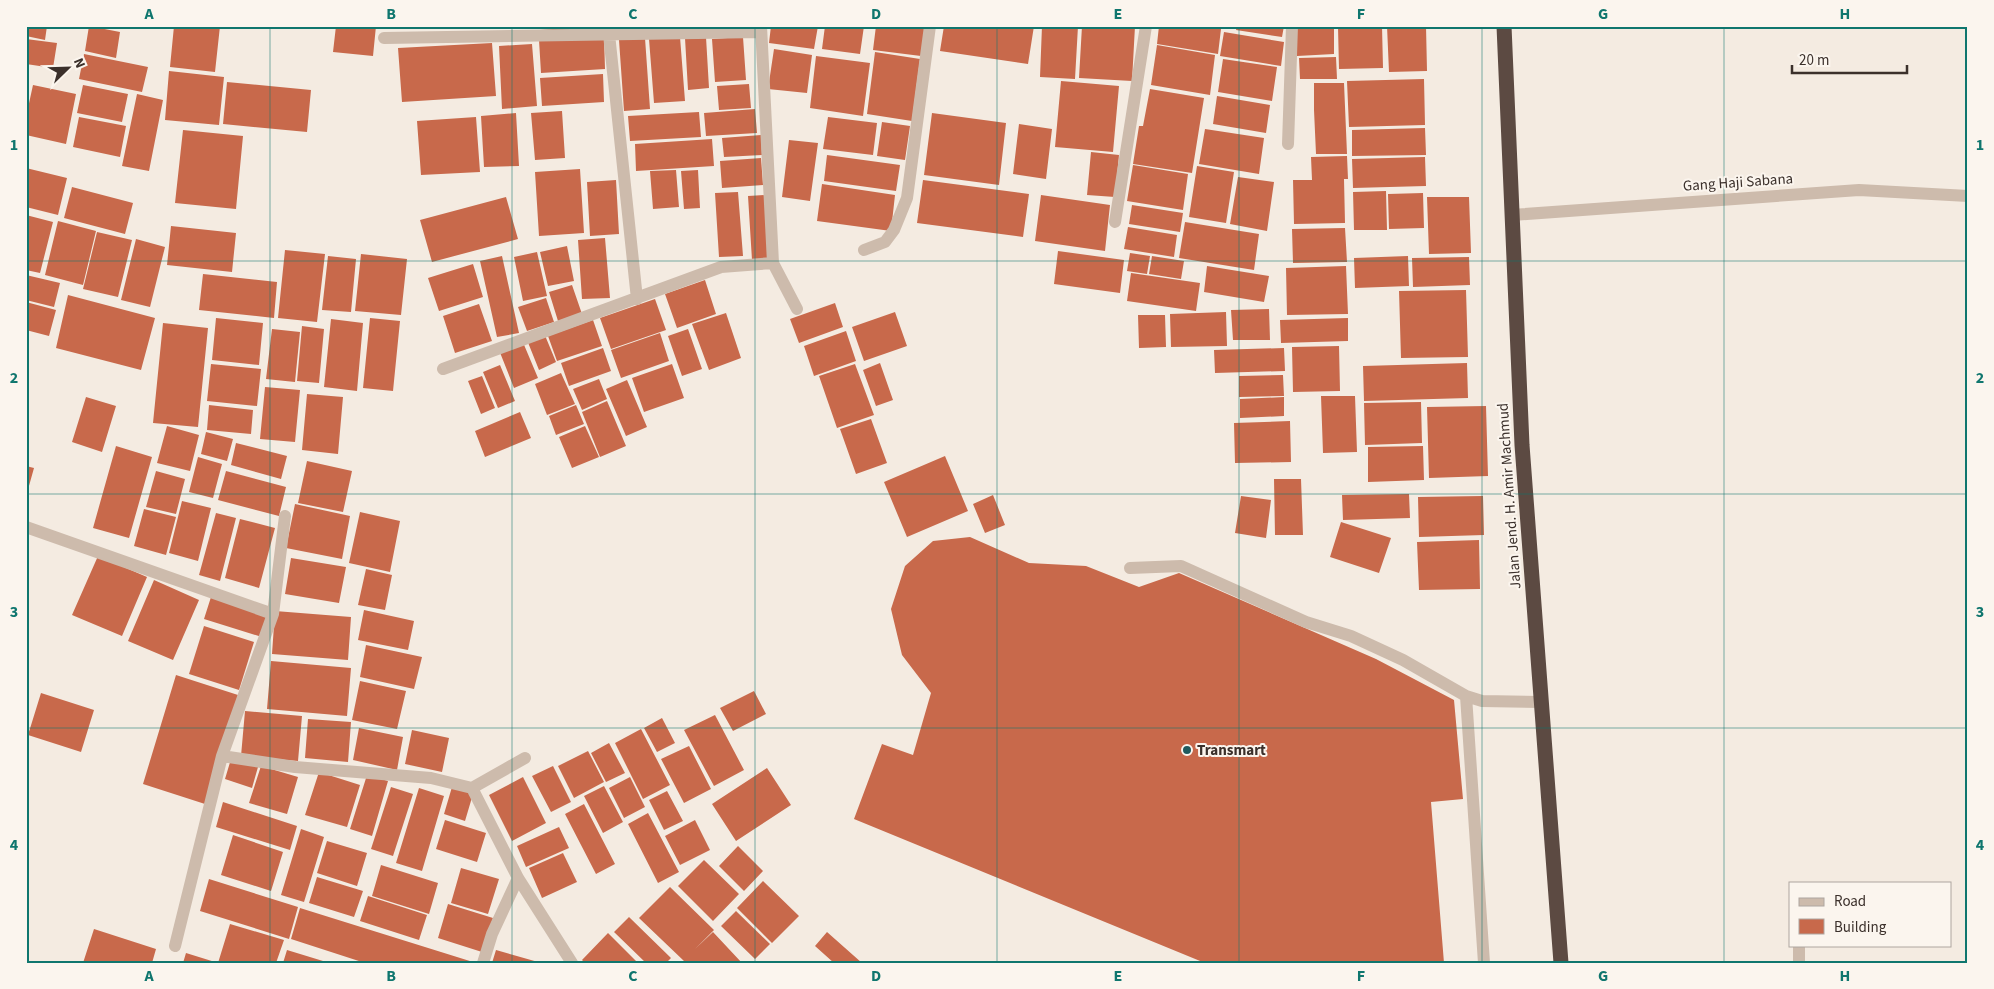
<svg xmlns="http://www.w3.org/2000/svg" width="1994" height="989" font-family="'Source Sans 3',sans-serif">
  <rect width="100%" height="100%" fill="#f4ebe1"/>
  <path fill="#c8694b" d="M26,26h21l-2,14 -19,-4z
    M89,26l31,6 -4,26 -31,-7z
    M174,26h46l-5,46 -45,-5z
    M336,26h40l-3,30 -40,-4z
    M540,26h41v6l-41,-3z
    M771,26h47l-4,23 -45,-6z
    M825,26h39l-4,28 -38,-5z
    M876,26h49l-4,30 -48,-6z
    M944,26h90l-6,38 -88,-13z
    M1042,26h36l-3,53 -35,-2z
    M1082,26h53l-3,55 -53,-3z
    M1159,26h44l18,3 -3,25 -61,-10z
    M1237,26h47l-2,11 -46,-7z
    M1296,26h38v28l-37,2z
    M1382,26l1,42 -44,1 -1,-42z
    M1387,26h39l1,45 -38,1z
    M1224,32l60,10 -3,24 -61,-10z
    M604,36l1,33 -64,4 -2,-33z
    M680,37l5,64 -31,2 -5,-64z
    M706,37l3,51 -21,2 -3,-52z
    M743,37l3,43 -31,2 -3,-43z
    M645,38l5,71 -26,2 -5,-71z
    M26,39l31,4 -4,25 -27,-4z
    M492,43l4,53 -94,6 -4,-54z
    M532,44l5,62 -35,3 -3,-63z
    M1157,45l58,10 -5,40 -59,-10z
    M774,49l38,6 -5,38 -39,-4z
    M875,52l45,7 -8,62 -45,-7z
    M84,54l64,13 -6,25 -63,-13z
    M816,56l54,7 -7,53 -53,-8z
    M1336,57l1,22h-37l-1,-21z
    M1223,59l54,8 -5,34 -54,-9z
    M169,71l55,6 -5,48 -54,-5z
    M603,74l1,28 -62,4 -2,-28z
    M1424,79l1,46 -76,2 -2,-46z
    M1061,81l58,5 -6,66 -58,-5z
    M227,82l84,8 -4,42 -84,-8z
    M1314,83h30l3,71h-31l-2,-44 11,-1 -11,1z
    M749,84l2,24 -32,2 -2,-24z
    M33,85l43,9 -10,50 -40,-9v-18z
    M83,85l45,9 -6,28 -45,-9z
    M1150,89l54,9 -12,75 -59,-9 6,-38h4z
    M137,94l26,6 -14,71 -27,-5z
    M1217,96l53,9 -4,28 -53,-9z
    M755,109l2,24 -51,3 -2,-23z
    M562,111l3,47 -30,2 -4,-47z
    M699,112l2,25 -71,4 -2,-25z
    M516,113l3,53 -35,1 -3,-51z
    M932,113l74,10 -7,62 -75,-10z
    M79,117l47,9 -6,31 -47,-10z
    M476,117l4,55 -59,3 -4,-54z
    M828,117l49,6 -4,32 -50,-6z
    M882,122l28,4 -5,34 -28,-4z
    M1019,124l33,5 -6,50 -33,-5z
    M1425,128l1,27 -74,1v-26z
    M1205,129l59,9 -5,36 -60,-10z
    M183,130l60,6 -7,73 -61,-6z
    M761,135l1,20 -38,2 -2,-19z
    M712,139l2,27 -78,5 -1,-27z
    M789,140l29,3 -8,58 -28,-4z
    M1091,152l28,3 -4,42 -28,-2z
    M827,155l73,10 -4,26 -72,-10z
    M1347,156l1,23h-4l1,44 -51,1 -1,-44h19l-1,-23z
    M1425,157l1,29 -73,2 -1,-29z
    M761,158l2,27 -41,3 -2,-27z
    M1133,165l55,9 -5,36 -56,-9z
    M1197,166l37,6 -8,51 -37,-6z
    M26,168l41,10 -9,37 -32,-8z
    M580,169l4,64 -45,3 -4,-64z
    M676,170l3,37 -26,2 -3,-38z
    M698,170l2,38 -16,1 -3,-38z
    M1238,177l36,5 -7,49 -37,-7z
    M616,180l3,54 -29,2 -3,-54z
    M923,180l106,14 -6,43 -106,-14z
    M822,184l73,11 -4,36 -74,-10z
    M72,187l61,16 -8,31 -61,-16z
    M1386,191l1,39h-33l-1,-38z
    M738,192l5,64 -24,1 -4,-64z
    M1423,193l1,35 -35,1 -1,-35z
    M766,195l5,63 -19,2 -4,-64z
    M1041,195l69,10 -5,46 -70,-10z
    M506,197l12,42 -86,23 -12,-42z
    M1427,197h42l2,56 -42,1z
    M1132,205l51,8 -3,19 -51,-8z
    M26,215l27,7 -13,51 -14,-3z
    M58,221l38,10 -13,54 -38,-10z
    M1185,222l74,12 -5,36 -75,-12z
    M171,226l65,7 -4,39 -65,-7z
    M1128,227l49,8 -3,22 -50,-8z
    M1345,228l2,34 -54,1 -1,-34z
    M97,232l35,8 -14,57 -35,-8z
    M605,238l5,60 -28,1 -4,-59z
    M136,239l29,8 -15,60 -29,-7z
    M567,246l7,35 -26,5 -8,-34z
    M285,250l40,4 -8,68 -39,-4z
    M1058,251l66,9 -4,33 -66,-9z
    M537,252l10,44 -24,5 -9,-44z
    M1130,253l20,3 -3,18 -20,-3z
    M361,254l46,5 -6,56 -46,-4z
    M328,256l28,3 -5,53 -29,-2z
    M502,256l17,77 -22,4 -17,-76z
    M1152,256l32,5 -3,18 -32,-5z
    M1408,256l1,30 -54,2 -1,-30z
    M1469,257l1,28 -57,2 -1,-29z
    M473,264l10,33 -44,14 -11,-33z
    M1207,266l62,10 -5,26 -60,-10z
    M1346,266l2,48 -61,1 -1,-47z
    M1131,273l69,10 -4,28 -69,-10z
    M203,274l74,8 -3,36 -75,-8z
    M26,275l34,8 -6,24 -28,-7z
    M705,280l11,34 -39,14 -12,-34z
    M572,285l10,29 -24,7 -9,-29z
    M1466,290l2,67 -67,1 -2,-67z
    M68,295l87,23 -14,52 -85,-22z
    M546,298l8,24 -27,9 -9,-24z
    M655,299l11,31 -55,19 -11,-31z
    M26,302l30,8 -7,26 -23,-6z
    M835,303l8,24 -44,16 -9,-24z
    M479,304l13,37 -37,12 -12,-37z
    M1269,309l1,31h-37l-2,-30z
    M895,312l12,34 -43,15 -12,-34z
    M1226,312l1,34 -56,1 -1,-33z
    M726,313l15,45 -32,12 -17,-46z
    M1138,315h27l1,32 -27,1z
    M216,318l47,5 -4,42 -47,-5z
    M370,318l30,3 -7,70 -30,-3z
    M1348,318v23l-67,2 -1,-23z
    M331,319l32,4 -6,68 -33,-4z
    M593,320l9,26 -45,15 -9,-25z
    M163,323l45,5 -10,99 -45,-4z
    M302,326l22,3 -5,54 -22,-2z
    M272,329l28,3 -5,50 -29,-3z
    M688,329l14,40 -20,7 -14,-40z
    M846,331l10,30 -42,15 -10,-30z
    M544,333l12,29 -17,8 -12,-30z
    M660,333l9,28 -48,17 -10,-28z
    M522,340l16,38 -24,10 -15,-38z
    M1339,346l1,45 -47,1 -1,-45z
    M603,348l8,23 -42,15 -8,-23z
    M1284,348l1,23 -70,2 -1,-23z
    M880,363l13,37 -17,6 -13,-36z
    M1467,363l1,35 -104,3 -1,-35z
    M211,364l50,5 -4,37 -50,-5z
    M672,364l12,34 -40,14 -12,-34z
    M855,364l19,51 -37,13 -18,-52z
    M500,365l15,36 -17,7 -15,-36z
    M561,373l14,31 -28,11 -12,-31z
    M1283,375l1,21 -45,1v-21z
    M482,376l13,32 -14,6 -13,-33z
    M599,379l8,20 -25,11 -9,-21z
    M627,380l20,47 -21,9 -20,-47z
    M265,387l35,3 -5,52 -35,-3z
    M307,394l36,3 -5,57 -36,-4z
    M1321,396h34l2,56 -34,1z
    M86,397l30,9 -14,46 -30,-10z
    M1284,397v19l-44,2v-19z
    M607,401l19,45 -26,11 -18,-45z
    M1421,402l1,41 -57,2 -1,-42z
    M209,405l44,5 -2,24 -44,-4z
    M576,405l8,19 -28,11 -7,-19z
    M1486,406l2,70 -59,2 -2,-71z
    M520,412l11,26 -46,19 -10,-26z
    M871,419l16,44 -31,11 -16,-45z
    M1290,421l1,41 -56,1 -1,-40z
    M167,426l32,9 -9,36 -33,-8z
    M585,426l14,31 -27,11 -13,-31z
    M206,432l27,7 -6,22 -26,-7z
    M236,443l51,13 -6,23 -50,-14z
    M116,446l36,11 -23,81 -36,-10z
    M1423,446l1,34 -56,2v-35z
    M945,456l23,55 -61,26 -23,-55z
    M198,457l24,7 -9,34 -24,-6z
    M307,461l45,10 -9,41 -45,-9z
    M26,466l8,2 -7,25h-1z
    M156,471l29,8 -9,35 -30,-7z
    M226,471l60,16 -7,29 -61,-16z
    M1274,479h27l2,56h-28z
    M1409,494l1,24 -67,2 -1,-25z
    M993,495l12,30 -20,8 -12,-29z
    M1241,496l30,4 -5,38 -31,-5z
    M1483,496l1,39 -65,2 -1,-40z
    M182,501l29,7 -13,53 -29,-8z
    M295,504l55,12 -8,43 -56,-11z
    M144,509l32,8 -10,38 -32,-9z
    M360,512l40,9 -10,51 -41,-9z
    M216,513l20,5 -16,63 -21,-6z
    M240,519l35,9 -16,60 -34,-10z
    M1341,522l50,16 -12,35 -49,-16z
    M970,537l59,26 57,3 53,21 40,-14 197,86 78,41 9,99 -32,3 13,161h-239l-351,-144 28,-75 31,11 18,-62 -29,-38 -11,-46 14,-43 28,-25z
    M1479,540l1,49 -61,1 -2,-48z
    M98,556l49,21 -25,59 -50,-21z
    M291,558l55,9 -7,36 -54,-9z
    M366,569l26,6 -7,35 -27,-5z
    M154,580l45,20 -26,60 -45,-19z
    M211,597l58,18 -7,22 -58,-18z
    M364,610l50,11 -6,29 -50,-10z
    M275,611l76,6 -3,43 -76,-6z
    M204,626l50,16 -15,48 -50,-16z
    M366,645l56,12 -8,32 -54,-12z
    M271,661l80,7 -4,48 -80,-7z
    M176,675l62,20 -33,109 -62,-20z
    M360,681l46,10 -9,38 -45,-9z
    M754,691l12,23 -33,17 -13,-23z
    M41,693l53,17 -13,42 -53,-17z
    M245,711l57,5 -4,45 -57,-5z
    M715,715l29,55 -30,16 -30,-56z
    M662,718l13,25 -18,9 -13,-24z
    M308,719l43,3 -3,40 -43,-4z
    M359,728l44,9 -6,33 -44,-10z
    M641,729l29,56 -27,14 -28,-56z
    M412,730l37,8 -7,34 -37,-8z
    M609,743l16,30 -19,9 -15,-29z
    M689,746l22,43 -27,14 -23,-44z
    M588,751l16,31 -30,16 -16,-32z
    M231,759l27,8 -6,21 -27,-9z
    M261,766l37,11 -11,37 -38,-11z
    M553,766l18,36 -20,10 -19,-36z
    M767,768l24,37 -55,36 -24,-37z
    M319,772l41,13 -13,42 -42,-12z
    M367,775l21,6 -16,55 -22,-7z
    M523,777l23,46 -34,18 -23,-46z
    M630,777l15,30 -21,11 -15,-30z
    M604,786l19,36 -20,11 -19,-37z
    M391,787l22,7 -20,62 -22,-7z
    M452,787l21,7 -8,27 -21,-7z
    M419,788l25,8 -22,75 -26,-8z
    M667,791l16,30 -19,9 -15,-30z
    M223,802l74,24 -7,24 -74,-23z
    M584,804l31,60 -19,10 -31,-60z
    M648,813l31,59 -21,11 -30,-59z
    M445,820l41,13 -9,29 -41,-13z
    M695,820l15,30 -30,15 -15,-29z
    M559,827l10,21 -43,19 -9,-21z
    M301,829l23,8 -20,65 -23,-7z
    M233,835l50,17 -12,39 -50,-16z
    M327,841l40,12 -10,33 -40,-13z
    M738,846l25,25 -19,20 -25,-25z
    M563,853l14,29 -35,16 -13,-30z
    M704,860l35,34 -26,27 -35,-35z
    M381,865l57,18 -9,31 -57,-18z
    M461,868l38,11 -11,35 -37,-11z
    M317,877l46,14 -9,26 -45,-14z
    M209,879l89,28 -9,32 -89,-28z
    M763,881l36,35 -27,27 -35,-35z
    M670,887l44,43 -19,19 18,-17 29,31h-59l1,-2 -45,-43z
    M368,896l59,19 -8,25 -59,-19z
    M448,904l45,14 -11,34 -44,-14z
    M300,908l173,54v1h-108l-74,-24z
    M736,911l34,33 -15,15 -34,-33z
    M629,917l42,41 -5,5h-20l-32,-31z
    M230,924l54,16 -8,23h-58z
    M94,929l62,20 -4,14h-69z
    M827,932l35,31h-28l-19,-17z
    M608,933l30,30h-53l-3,-3z
    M287,950l36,11 -1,2h-39z
    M496,950l42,12 -1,1h-45z
    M186,953l29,9v1h-32z"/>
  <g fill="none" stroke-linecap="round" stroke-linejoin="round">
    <path stroke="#cdbbac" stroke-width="12" d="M1130,568l51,-2 125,56 45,14 52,24 63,36 16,5 59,1
      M1466,696l18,267
      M1799,963v-18"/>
    <path stroke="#cdbbac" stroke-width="12" d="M761,26l12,237 24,46
      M609,34l28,265
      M384,38l376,-6
      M1288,144l4,-118
      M1512,215l347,-25 109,6
      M1115,222l31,-196
      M864,250l21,-8 9,-12 13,-32 23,-172
      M443,369l278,-102 52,-4
      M26,527l247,87
      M222,756l73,11 136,11 41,10 53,-30
      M472,788l46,90 54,85
      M175,946l47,-190 51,-142 12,-98
      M483,963l9,-29 26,-56"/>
    <path stroke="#5c4a42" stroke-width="15" d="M1504,26l18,419 39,518"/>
  </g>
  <path fill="none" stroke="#0f766e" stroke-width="1" stroke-opacity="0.55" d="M270,26v937M512,26v937M755,26v937M997,26v937M1239,26v937M1482,26v937M1724,26v937M26,261h1942M26,494h1942M26,728h1942"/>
  <circle fill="#1f5a5e" stroke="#fbf5ee" stroke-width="2" cx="1187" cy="750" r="5"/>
  <g text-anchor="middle" stroke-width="4" stroke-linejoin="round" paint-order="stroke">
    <g font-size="15" fill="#3b302b" stroke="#fbf5ee">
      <text transform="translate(1738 182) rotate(-4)" y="5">Gang Haji Sabana</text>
      <text transform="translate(1509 496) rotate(-94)" y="5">Jalan Jend. H. Amir Machmud</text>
    </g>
    <g font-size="15" font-weight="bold" fill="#3b302b" stroke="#fbf5ee" text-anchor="start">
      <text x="1197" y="755">Transmart</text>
    </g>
  </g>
  <rect width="1994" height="989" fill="none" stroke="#fbf5ee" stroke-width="55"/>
  <rect x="1789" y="882" width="162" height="65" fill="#fbf5ee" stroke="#aea6a0"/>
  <rect x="1799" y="898" width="25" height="8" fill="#cdbbac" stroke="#aea6a0"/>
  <text x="1834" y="906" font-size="15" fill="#3b302b">Road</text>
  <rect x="1799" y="919" width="25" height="15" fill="#c8694b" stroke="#aea6a0"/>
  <text x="1834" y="932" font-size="15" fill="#3b302b">Building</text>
  <g transform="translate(68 68) rotate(67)" stroke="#fbf5ee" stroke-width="4" paint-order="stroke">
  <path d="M0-4L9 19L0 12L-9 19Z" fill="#3b302b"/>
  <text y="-8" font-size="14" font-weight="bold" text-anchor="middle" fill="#3b302b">N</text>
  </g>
  <path d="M1792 65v8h115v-8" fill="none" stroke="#3b302b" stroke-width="2.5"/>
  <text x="1799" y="65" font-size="15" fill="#3b302b" stroke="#fbf5ee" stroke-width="4" paint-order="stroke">20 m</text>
  <rect x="28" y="28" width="1938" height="934" fill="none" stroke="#0f766e" stroke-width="2"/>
  <g font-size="16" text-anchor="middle" font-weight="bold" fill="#0f766e">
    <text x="149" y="19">A</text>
    <text x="391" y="19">B</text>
    <text x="633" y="19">C</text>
    <text x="876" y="19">D</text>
    <text x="1118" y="19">E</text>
    <text x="1361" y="19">F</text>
    <text x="1603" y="19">G</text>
    <text x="1845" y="19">H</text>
    <text x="14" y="150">1</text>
    <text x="1980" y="150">1</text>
    <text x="14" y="383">2</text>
    <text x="1980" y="383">2</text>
    <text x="14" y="617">3</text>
    <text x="1980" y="617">3</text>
    <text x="14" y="850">4</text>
    <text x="1980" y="850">4</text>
    <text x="149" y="981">A</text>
    <text x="391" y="981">B</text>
    <text x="633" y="981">C</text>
    <text x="876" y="981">D</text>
    <text x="1118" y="981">E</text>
    <text x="1361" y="981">F</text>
    <text x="1603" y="981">G</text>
    <text x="1845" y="981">H</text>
  </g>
</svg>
